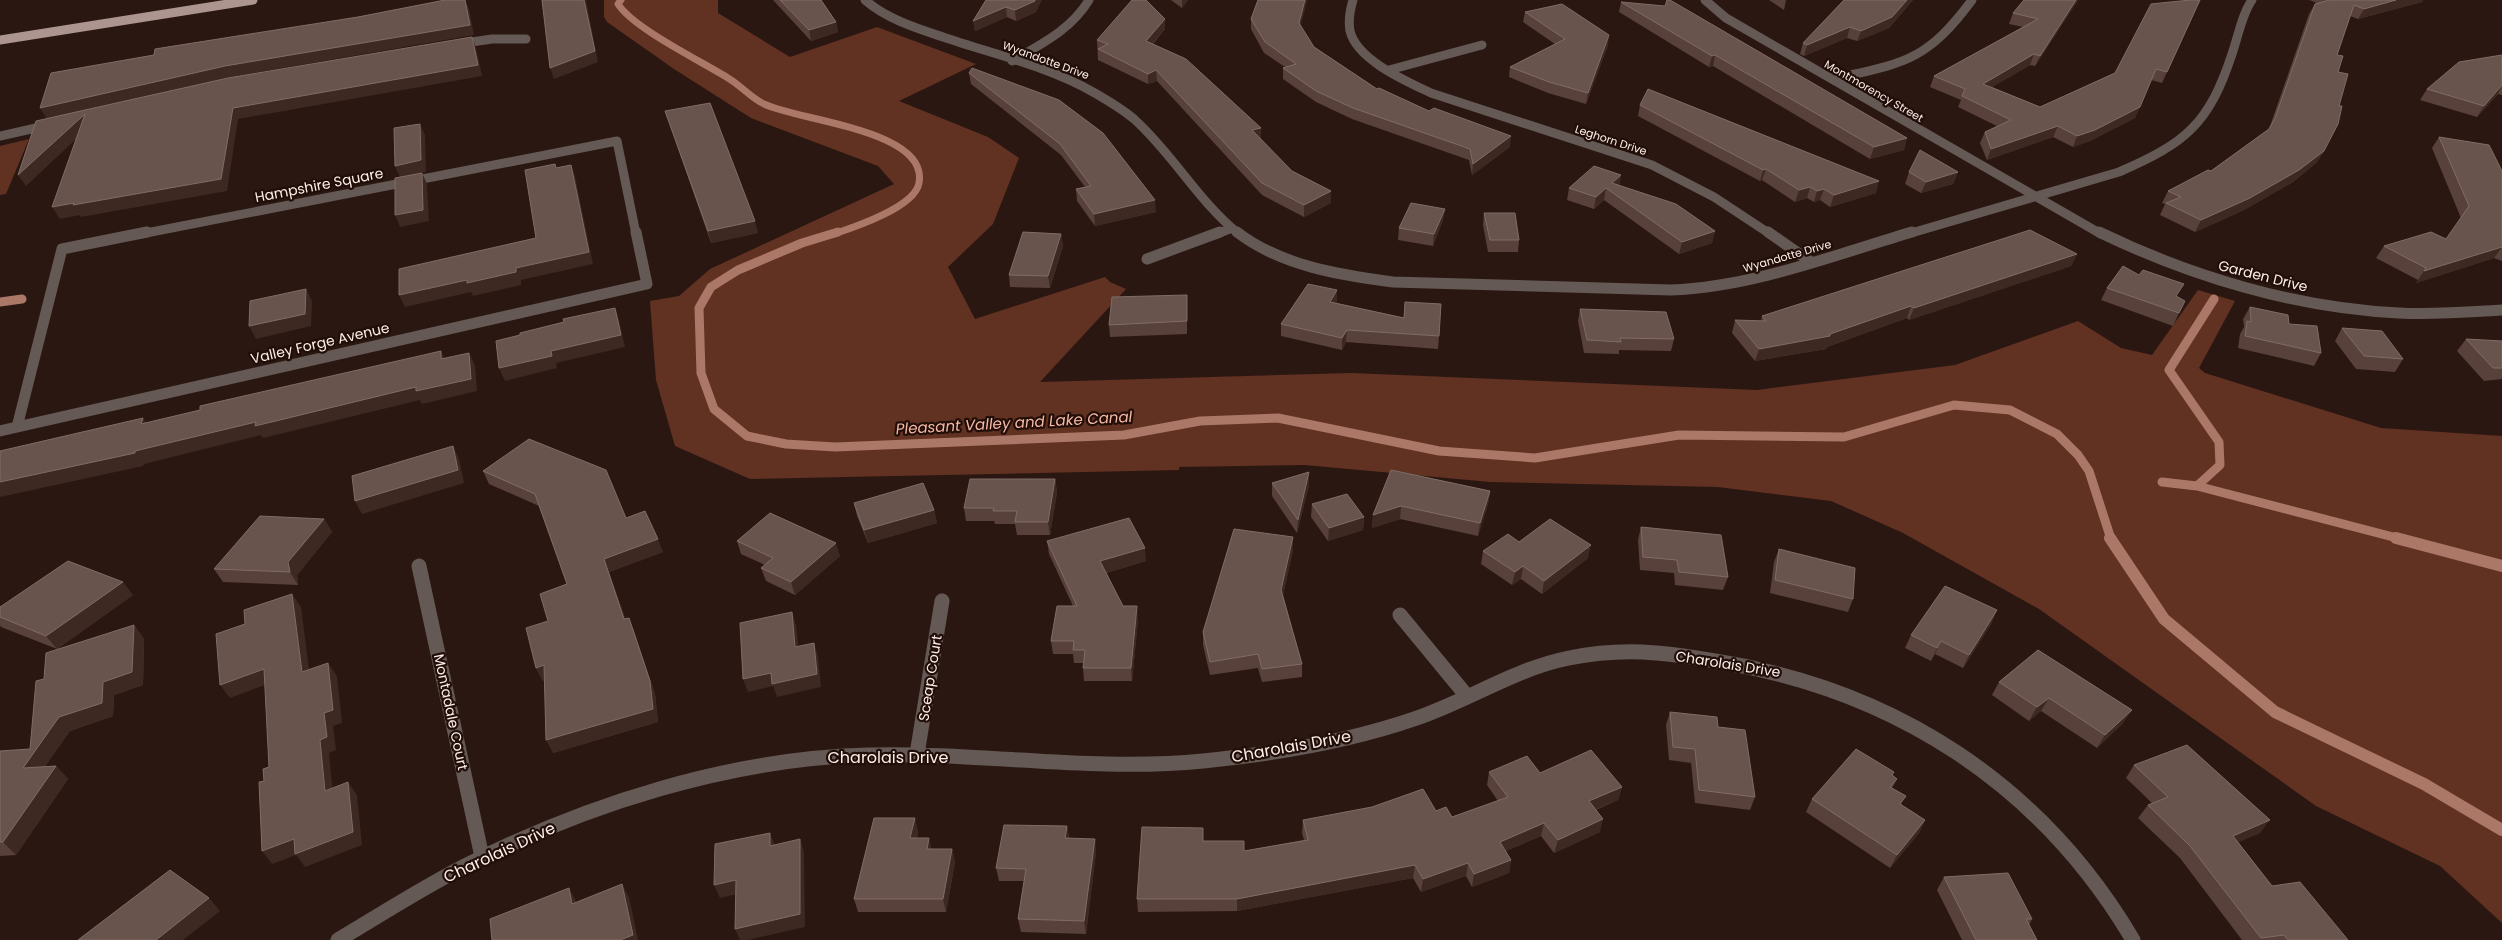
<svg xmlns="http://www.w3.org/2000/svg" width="2502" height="940" font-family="Poppins,sans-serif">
  <rect width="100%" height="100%" fill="#2b1711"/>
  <path fill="#613122" d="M604,0h114v13l72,44 87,-30 99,37 -77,37 89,36 31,21 -26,66 -45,43 27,52 130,-42 5,5 16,7 -86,93 311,-9 406,17 198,-25 123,-44 43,27 31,7 46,-65 37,11 -36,67 6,5 176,55 121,8v487l-62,-57 -124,-60 -277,-197 -136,-76 -72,-32 -113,-14 -228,-5 -185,-17 -126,2v3l-429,9 -75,-33 -19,-66 -6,-79 29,-5 31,-27 184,-85 -16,-18 -127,-48 -77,-49 -67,-47 -3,-5z
    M29,139l-23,55 -6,1v-49z"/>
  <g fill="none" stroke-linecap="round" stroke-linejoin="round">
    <path stroke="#ab7767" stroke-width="7" d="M621,0l-3,4c15,24 83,57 110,74 12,7 21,18 34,25 34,18 167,26 157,80 -4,24 -64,44 -85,51"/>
    <path stroke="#ab7767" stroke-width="9" d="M838,232l-36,11 -64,27 -27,17 -12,21 2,65 13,36 33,27 39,8 49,3 289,-12 76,-14 78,-3 161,33 96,7 144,-23 165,2 110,-32 56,5 47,24 21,21 11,16 22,68
      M0,302l22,-3
      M2162,482l35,4 204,53
      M2197,486l23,-21 -1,-23 -50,-72 45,-71"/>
    <path stroke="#ab7767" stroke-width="12" d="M2110,538l54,81 111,93 149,72 78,46
      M2396,538l106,28"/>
    <path stroke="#645955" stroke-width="9" d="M865,0c22,19 51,28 78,37 50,17 104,29 150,55 14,8 28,16 41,27 39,35 64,82 105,115
      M1353,0c-3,10 -5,20 -3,31 7,29 56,50 81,62l221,72 62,32 56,37
      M1705,0l21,18 375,216
      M458,44l34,-5h34
      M1012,61c29,-17 59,-31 77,-61
      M1389,70l93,-25
      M1832,79c72,-16 94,-17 140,-79
      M0,136l49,-11
      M141,234l476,-93 19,93
      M1217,234l15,-6
      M1908,234l211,-62c67,-29 90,-48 113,-118 6,-17 10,-40 20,-54"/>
    <path stroke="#645955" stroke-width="11" d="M1237,232c44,34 103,43 156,50l278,8c82,-3 163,-35 241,-58
      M1768,232l43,30
      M2099,232c93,45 197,76 300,81 35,2 69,-1 103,-3
      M1147,259l73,-27
      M17,427l45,-178 85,-17
      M0,431l647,-147 -11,-52"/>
    <path stroke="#645955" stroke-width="15" d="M419,566l63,291
      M1400,615l66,80
      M917,754l25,-153
      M338,940c42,-25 84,-52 127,-74 122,-62 267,-108 404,-111 112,-3 222,17 334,6 71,-7 144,-19 211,-42 54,-18 100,-50 155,-61 54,-11 93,-6 146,3 179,28 326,123 418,279"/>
    <path stroke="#ac958e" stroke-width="9" d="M0,40l253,-40"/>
  </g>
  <path fill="#57413a" d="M773,0h48l15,22 2,10 -27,9z
    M986,0l50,12 -20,9 -9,-4 -32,14 -2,-10z
    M1171,0h17l-6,8z
    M1258,0h49l-7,26 14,21 63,42 133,58 -38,28 -3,-15 -117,-41 -36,-17 -33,-23v-11l2,-1 -21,-14 -13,-24v-10z
    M1769,0h17l-2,10z
    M1844,0h69l-24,28 -32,13 -10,-3 -43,18 -4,-2 3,-11z
    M2024,0h54l-43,66 -5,-1 -38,22 48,20 75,-34 85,-73 -38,83 -11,-3 -16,38 -45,23 -17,6 -20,-10 -66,23 -7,-17 5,-11 12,-6 -39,-19 3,-7 -31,-13 4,-11 89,-49 -14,-3 4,-11z
    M2309,0h114l-1,2 -64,17 -8,-3 -13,39 1,17 -14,79 -7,11 -24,20 -49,28 -49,22 -35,-17 5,-11 -3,-1 6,-12 43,-20 58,-42 40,-115 6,-10 2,-1z
    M1621,2l286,136 -3,12 -34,9 -157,-93 -4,1 -90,-55z
    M1525,12l83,33 -22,59 -38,-11 -39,-16 1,-10 45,-23 -32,-22z
    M1165,29l-12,15 108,96 31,31 39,20v12l-27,14 -42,-22 -105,-114 -9,3 -50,-24 -1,-20z
    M2502,55v40l-4,-1 -21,23 -57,-17 7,-11z
    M969,73l187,139 -61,14 -18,-25 -1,-12 9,-2 -24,-32 -90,-71z
    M1640,105l236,88 -46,14 -10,-7 -6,2 -7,-4 -12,4 -33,-22 -2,1 -122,-65z
    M665,111l93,122 -47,10z
    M2439,137l63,34v90l-8,-3 -78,25 2,-3 -42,-22 8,-12 62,-7 15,-21 -29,-70z
    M1909,172h49l-5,12 -32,9 -16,-9z
    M1621,175l-2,11 96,45 -3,12 -33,11 -75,-54 -10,9 -27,-9 2,-12z
    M1445,209l-2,11 -10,26 -35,-6 1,-12z
    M1484,213l35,27 -1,12h-30l-5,-27z
    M1061,234l2,12 -13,42 -40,-1 -1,-12z
    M2077,254l-6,12 -162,54 -2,-2 -80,29 -1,2 -71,12 -23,-28 3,-13 26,1 1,-5z
    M2107,288l70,9 2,16 -6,13 -72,-26z
    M1337,290l-1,13 68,15 1,-16 34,34 -1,13 -92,-7 -4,8 -61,-14v-12z
    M1187,295v39l-77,3 -1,-12z
    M2250,307l39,17 32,29 -7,13 -76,-18 2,-14 4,-7 -1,-8z
    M1580,309l94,30 -3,12 -52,-1v4l-35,-1 -6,-32z
    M2342,328l61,31 -8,13 -39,-3 -21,-28z
    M2466,339l36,2v38l-18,2 -27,-30z
    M1391,470l99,21 -2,13 -10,32 -78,-17 -28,9 1,-13z
    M483,471l143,47 37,34 -54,20 16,46 9,13 21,63 3,28 -105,31 -9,-73 -1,1 -7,-13 12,-47 19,-37 -28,-78 -50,-22z
    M1309,472v13l-12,48 -25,-37v-13z
    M1055,479l2,13 -7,43h-33l-2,-11h-20l-1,-3h-28l-2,-13z
    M854,503l80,7 3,13 -69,20 -11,-27z
    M1312,504l52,13 -1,13 -35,11 -17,-24z
    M324,519l8,13 -35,43 1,10 -75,-3 -9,-13z
    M1641,527l87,50 -5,13 -48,-5 -1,-12 -34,-3 -2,-30z
    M737,541l103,15 -45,39 -29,-14 -5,-13 4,-3 -24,-11z
    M1047,541l99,20 -40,12 17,33 15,14 -6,61h-48l-1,-13v-5h-9l-1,-9h-20l-2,-13 22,-35 -24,-52z
    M1519,542l69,16 -46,36 -21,-15 -9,6 -31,-21 2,-13z
    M1779,549l74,50 -5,13 -78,-19 4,-31z
    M1293,550l-10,45 19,69v13l-40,5 -4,-14 -48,7 -7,-30v-13z
    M133,595l-76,54 -56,-22 -1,-2v-18z
    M1997,610l-6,14 -28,44 -28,-14 -4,7 -26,-13 6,-13z
    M134,625l10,14 -1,46 -29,10 -1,21 -43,15 -25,35h11l12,13 -52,76 -16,1v-105l30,-2 14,-70z
    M2038,650l85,73 -26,25 -56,-37 -12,10 -37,-26 7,-13z
    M1670,712l85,85 -5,13 -55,-7 -4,-40 -22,-3 -3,-35z
    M2134,765l126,68 -22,9 34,44 76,54h-106l-62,-82 -42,-40 10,-13 4,-2 -26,-25z
    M1489,772l51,1 82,14 -4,13 -22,10 4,22 -46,21 -13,-17 -35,15 5,9 -2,13 -37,14 -6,-11 -45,16 -8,-14 -176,33 -99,1 -1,-13 67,-58 40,10 60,-11 -2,-7 1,-13 133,-9 16,6 46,-16 -11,-16z
    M1893,776l4,3 -5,9 10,17 23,15 -6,13 -29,35 -84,-56 6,-13z
    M1067,826l2,12 27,14 -10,82 -65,-2 -3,-13 6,-38h-25l-3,-13z
    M918,831l-1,7 15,11h20l3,13 -9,50h-88l-4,-13z
    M1944,877l88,42 -3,6 8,15h-75l-25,-50z"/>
  <path fill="#3e2822" d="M465,0l4,9 5,26 -243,42 -184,42 -7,-11z
    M584,0h2l12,62 -44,17 -4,-11z
    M1035,0h7l-6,12 -20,9 -1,-11z
    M1182,0h6l-6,8z
    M1305,0h2l-8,33v-10z
    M1907,0h6l-24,28 -32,13 4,-10z
    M2076,0h2l-43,66 5,-10z
    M2396,0h27l-1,2 -64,17 6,-10z
    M1006,7l1,10 -32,14 -2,-10z
    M1165,19v10l-19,22v-10z
    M836,22l2,10 -27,9 -2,-11z
    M1850,27l-3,11 -43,18 3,-11z
    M1609,35l-1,10 -22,59 2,-11z
    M472,37l4,11 6,28 -244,43 -11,72 -146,26 -1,-2 -20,4 -8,-12 181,-99z
    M2034,54l-4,11 -51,30 4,-11z
    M1715,55l-2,11 -4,1 3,-11z
    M1156,70l1,11 -9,3v-10z
    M2502,85l-4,9 -21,23 7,-11z
    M2140,107l-5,11 -45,23 -17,6 4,-11z
    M85,114l6,11 -65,61 -8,-11z
    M420,124l5,11 1,37 -26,5 -5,-11z
    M2058,126l-5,11 -66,23 4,-11z
    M1261,128v12l-9,-10z
    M1511,136l-1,11 -38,28 1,-11z
    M1907,138l-3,12 -34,9 4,-12z
    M2324,151l-7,11 -24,20 -49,28 -49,22 6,-12z
    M571,165l4,11 18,88 -72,16v5l-48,11 -2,-4 -66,15 -6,-12 190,-43z
    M1766,169l-4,11 -2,1 3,-11z
    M1958,172l-5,12 -32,9 5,-11z
    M422,173l5,11 2,37 -29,6 -5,-12z
    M1621,175l-2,12 -7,-4z
    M1879,181l-3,12 -46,14 4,-12z
    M1810,187l-3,11 -12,4 4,-12z
    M1606,188l-2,12 -10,9 2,-12z
    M1824,189l-4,11 -6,2 3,-11z
    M1331,191v12l-27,14v-12z
    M1155,200l1,12 -61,14 -1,-12z
    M1445,209l-2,11 -10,26 1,-12z
    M755,221l3,12 -47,10 -3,-12z
    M1715,231l-3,12 -33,11 3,-12z
    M1061,234l2,12 -13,42 -2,-12z
    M2502,247l-8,11 -78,25 8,-12z
    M2077,254l-6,12 -162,54 5,-12z
    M306,289l6,12 -1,25 -55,13 -7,-13z
    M1337,290v13l-7,11v-12z
    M1911,306l-4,12 -80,29 -1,2 -71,12 4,-12 71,-15z
    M615,308l4,13 6,26 -69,16 1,5 -52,13 -6,-13 52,-17z
    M1347,330l-1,12 -4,8v-12z
    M441,351l6,12 -6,-4z
    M469,353l6,12 2,26 -55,13 -2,-4 -157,38 -2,-3 -117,29 -1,2 -143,31v-15l135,-31z
    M143,418l8,13 -10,-7z
    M453,446l6,13 5,24 -102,31 -7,-13z
    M1309,472v13l-12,48 1,-13z
    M1055,479l2,13 -7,43 -2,-13z
    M1490,491l-2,13 -10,32 2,-13z
    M1401,506l-1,13 -28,9 1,-13z
    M934,510l3,13 -69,20 -4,-13z
    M1364,517l-1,13 -35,11 1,-13z
    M324,519l8,13 -35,43 1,10 -8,-13 -2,-10z
    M1293,537v13l-12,53v-13z
    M658,539l5,13 -54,20 21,60 -6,-13 -20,-60z
    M836,543l4,13 -45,39 -4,-13z
    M1591,545l-3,13 -46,36 2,-13z
    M1145,548l1,13 -44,13 -2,-13z
    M1523,566l-2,13 -9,6 3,-13z
    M123,582l10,13 -76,54 -11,-13z
    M292,594l9,13 10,78 -9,-13z
    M1137,606l1,14 -6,61 -1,-13z
    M1997,610l-6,14 -28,44 6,-13z
    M792,612l4,13 4,35 -5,-13z
    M629,618l5,13 21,63 3,28 -105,31 -7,-13z
    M134,625l10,14 -1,46 -29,10 -1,21 -43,15 -35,50 -12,-13 36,-51 44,-35z
    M1941,641l-6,13 -4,7 6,-13z
    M814,643l4,13 3,31 -44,10 -4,-11 -25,6 -5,-13z
    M328,663l9,13 5,47 -9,3 3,24 -7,3 5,51 -9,-13 -5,-51 4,-27z
    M544,665l6,13 -7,3 -7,-13z
    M264,669l9,13 -43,16 -10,-13z
    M2049,698l-8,13 -12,10 8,-14z
    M2132,710l-9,13 -26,25 8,-13z
    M56,766l12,13 -52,76 -13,-13z
    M348,782l9,13 5,50 -57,22 -9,-12 -24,9 -10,-13z
    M1622,787l-4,13 -33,14 4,-13z
    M915,818l3,13 -4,20 -4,-13z
    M1603,819l-3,13 -46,21 4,-13z
    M1925,820l-6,13 -29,35 7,-13z
    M2270,820l-10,13 -38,16 11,-13z
    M1544,823l-3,13 -44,19 3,-13z
    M1067,826l2,13 -4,-1z
    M770,833l5,13h-5z
    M929,838l3,13 -5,-2z
    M800,839l4,13 1,75 -57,13h-8l-5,-11z
    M1095,839l1,13 -10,82 -2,-13z
    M952,849l3,13 -9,50 -3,-13z
    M1511,860l-2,13 -37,14 2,-13z
    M1468,863l-2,13 -45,16 2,-13z
    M1415,865l-2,13 -176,33v-12z
    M736,880l6,13 -22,5 -6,-13z
    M622,884l7,13 9,43h-18z
    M569,888l7,13 3,15 -7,-12z
    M209,898l11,13 -37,29h-27z"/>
  <path fill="#69544d" stroke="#806c66" d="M445,0h20l5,25 -245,41 -185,42 11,-35 103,-18 1,-6 203,-32z
    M542,0h42l11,51 -45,17z
    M780,0h41l15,22 -27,8z
    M986,0h49v1l-20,9 -9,-3 -33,14z
    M1132,0h14l19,19 -19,22 40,18 75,69 -9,2 40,41 39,20 -27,14 -42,-22 -106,-113 -8,4 -50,-25 10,-5 -11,-4z
    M1258,0h47l-6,23 15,24 63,42 2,-1 50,23 5,-3 77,28 -38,28 -3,-15 -117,-41 -37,-17 -33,-23 13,-4 -31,-22 -14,-23z
    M1667,0h3l237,138 -33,9 -159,-92 -3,1 -91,-54 44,4z
    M1844,0h63l-15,17 -31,14 -11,-4 -43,18 -4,-2z
    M2024,0h52l-36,56 -6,-2 -51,30 57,23 75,-34 36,-69 39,-4h10l-33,72 -11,-3 -16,38 -45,23 -18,6 -19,-10 -67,23 -6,-17 26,-12 -49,-24 3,-7 -31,-13 104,-57 -25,-6z
    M2330,0h66l-32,9 -10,-4 -17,50 6,1 -5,16 10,2 -9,32h3l-4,18 -14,27 -25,19 -49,28 -49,22 -35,-17 15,-6 -13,-6 40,-21 3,1 58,-42 6,-11 40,-114z
    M1562,4l47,31 -21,58 -39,-11 -39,-15 55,-28 -40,-27z
    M472,37l6,28 -245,43 -12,71 -148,26 1,-2 -22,4 33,-93 -67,61 18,-54 192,-43z
    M2502,55v30l-18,21 -57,-17 32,-27z
    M972,68l87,32 44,33 52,67 -61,14 -18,-25 15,-3 -31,-42 -91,-71z
    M1648,89l231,92 -45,14 -10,-6 -7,2 -7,-4 -11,3 -33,-21 -3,1 -123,-65z
    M710,103l45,118 -47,10 -43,-120z
    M420,124l1,36 -26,6 -1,-38z
    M2439,137l50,8 13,26v76l-78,24 2,-3 -42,-22 47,-14 15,7 23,-33z
    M1920,150l38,22 -32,10 -17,-10z
    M555,164l1,4 15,-3 18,87 -73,16v4l-49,11v-3l-68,15v-26l137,-31 -11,-68z
    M1594,166l27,9 -9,8 64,21 39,27 -33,11 -76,-54 -10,9 -27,-9z
    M422,173l1,37 -28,5v-37z
    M1411,203l34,6 -11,25 -35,-6z
    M1484,213h31l4,27h-29z
    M2030,230l47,24 -163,54 -3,-2 -81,28v2l-71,13 -24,-29 31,1 -4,-5z
    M1023,232l38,2 -13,42 -39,-1z
    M2123,266l16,9 4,-5 41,14 -8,12 9,5 -6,12 -72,-25z
    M1308,284l29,6 -7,12 74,16 1,-16 36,2 -2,32 -92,-6 -5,8 -61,-14z
    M306,289l-1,25 -56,12 1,-25z
    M1187,295v26l-78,4 3,-28z
    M2250,307l38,8 1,9 28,2 4,27 -76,-17 2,-15 4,1z
    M615,308l6,27 -70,16 1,5 -53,12 -3,-27 24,-6v-2l44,-11 -1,-3z
    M1580,309l86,3 8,27 -54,-1 1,4 -34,-2z
    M2342,328l40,3 21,28 -39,-3z
    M2466,339l36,2v27h-9z
    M441,351v8l28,-6 2,26 -55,12v-4l-161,39 1,-4 -121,29v2l-135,29v-31l143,-33 -2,6 59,-14v-4z
    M529,439l77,31 20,48 19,-7 13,28 -54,20 20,60 5,-1 21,63 3,28 -107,31 -2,-75 -8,3 -10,-40 22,-7 -8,-27 27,-10 -32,-90 -52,-23z
    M453,446l5,24 -103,31 -3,-25z
    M1391,470l99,21 -10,32 -79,-17 -28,9z
    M1309,472l-11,48 -26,-37z
    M970,479h85l-7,43h-33l2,-11h-24l1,-3h-30z
    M923,483l11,27 -70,20 -10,-27z
    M1347,494l17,23 -35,11 -17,-24z
    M770,513l66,30 -45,39 -30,-14 12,-10 -36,-17z
    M260,516l64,3 -36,43 2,10 -76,-3z
    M1129,518l16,30 -45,13 23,45h14l-6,62h-48l2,-18h-12l1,-9h-23l6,-35h20l-30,-65z
    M1550,519l41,26 -47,36 -21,-15 -8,6 -32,-21 25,-17 11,8z
    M1641,527l80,8 7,42 -49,-5 -2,-12 -34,-3z
    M1234,529l59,8 -12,53 21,74 -40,5 -4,-15 -48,8 -7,-30z
    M1779,549l76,19 -2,31 -78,-19z
    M68,561l55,21 -77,54 -46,-19v-10z
    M1945,586l52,24 -28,45 -28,-14 -4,7 -26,-13z
    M292,594l10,78 26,-9 5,47 -9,3 3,24 -7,3 5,51 23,-9 5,50 -58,22 -1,-15 -32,12 -3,-69 5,-1 -1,-12 6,-2 -5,-98 -44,16 -4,-51 29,-10 -1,-14z
    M792,612l3,35 19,-4 3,31 -45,10 -1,-11 -28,6 -3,-56z
    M134,625l-2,47 -29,10 -1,21 -43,14 -36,51 33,-2 -53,76h-3v-91l30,-2 6,-68 8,-2 2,-26z
    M2038,650l94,60 -27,25 -56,-37 -12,9 -38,-25z
    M1670,712l47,5 1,10 27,3 10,67 -56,-7 -4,-41 -22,-2z
    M2187,745l83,75 -37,16 39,50 28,-4 48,58h-60l-4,-5 -23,3 -71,-92 -42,-41 20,-8 -34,-32z
    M1856,749l38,23 -2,3 5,4 -7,8 16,9 -6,8 25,16 -28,35 -85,-56z
    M1591,750l31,37 -33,14 14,18 -45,21 -14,-17 -44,19 11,18 -37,14 -6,-11 -45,16 -8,-14 -178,34h-100l5,-72 61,1v13h41v10l64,-11 -5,-20 69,-13 51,-18 13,22 10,-4 6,10 56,-20 -19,-25 38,-16 13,17z
    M874,818h41l-5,20h19l-2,11h25l-9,50h-89z
    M1004,825l63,1 -2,12 30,1 -11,82 -66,-2 8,-50 -30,-1z
    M770,833v13l30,-7v75l-65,15 1,-49 -22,5 1,-41z
    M170,870l39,28 -53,42h-78z
    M2008,873l24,46h-6l11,21h-61l-32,-63z
    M622,884l11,51 -13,5h-128l-2,-21 79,-31 3,16z"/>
  <g text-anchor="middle" stroke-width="4.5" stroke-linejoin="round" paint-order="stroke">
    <g font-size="11" fill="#fdeeea" stroke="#210e08">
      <text transform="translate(1046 60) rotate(20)" y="4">Wyandotte Drive</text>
      <text transform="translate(1874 91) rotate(30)" y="4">Montmorency Street</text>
      <text transform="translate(1611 140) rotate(18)" y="4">Leghorn Drive</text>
      <text transform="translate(1787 256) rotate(-16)" y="4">Wyandotte Drive</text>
    </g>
    <g font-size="14" fill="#fdeeea" stroke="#210e08">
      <text transform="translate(319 185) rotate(-11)" y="5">Hampshire Square</text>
      <text transform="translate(2263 276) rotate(14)" y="5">Garden Drive</text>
      <text transform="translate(320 343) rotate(-13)" y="5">Valley Forge Avenue</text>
      <text transform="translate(1728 664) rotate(9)" y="5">Charolais Drive</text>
      <text transform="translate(930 678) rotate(-81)" y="5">Sceap Court</text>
      <text transform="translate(451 712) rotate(78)" y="5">Montadale Court</text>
    </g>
    <g font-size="15" font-style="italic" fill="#f7b9a6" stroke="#210e08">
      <text transform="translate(1014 423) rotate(-3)" y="5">Pleasant Valley and Lake Canal</text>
    </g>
    <g font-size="16" fill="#fdeeea" stroke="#210e08">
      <text transform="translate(1291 746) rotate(-10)" y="6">Charolais Drive</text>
      <text x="888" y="763">Charolais Drive</text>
      <text transform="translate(499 852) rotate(-25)" y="6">Charolais Drive</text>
    </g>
  </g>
</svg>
